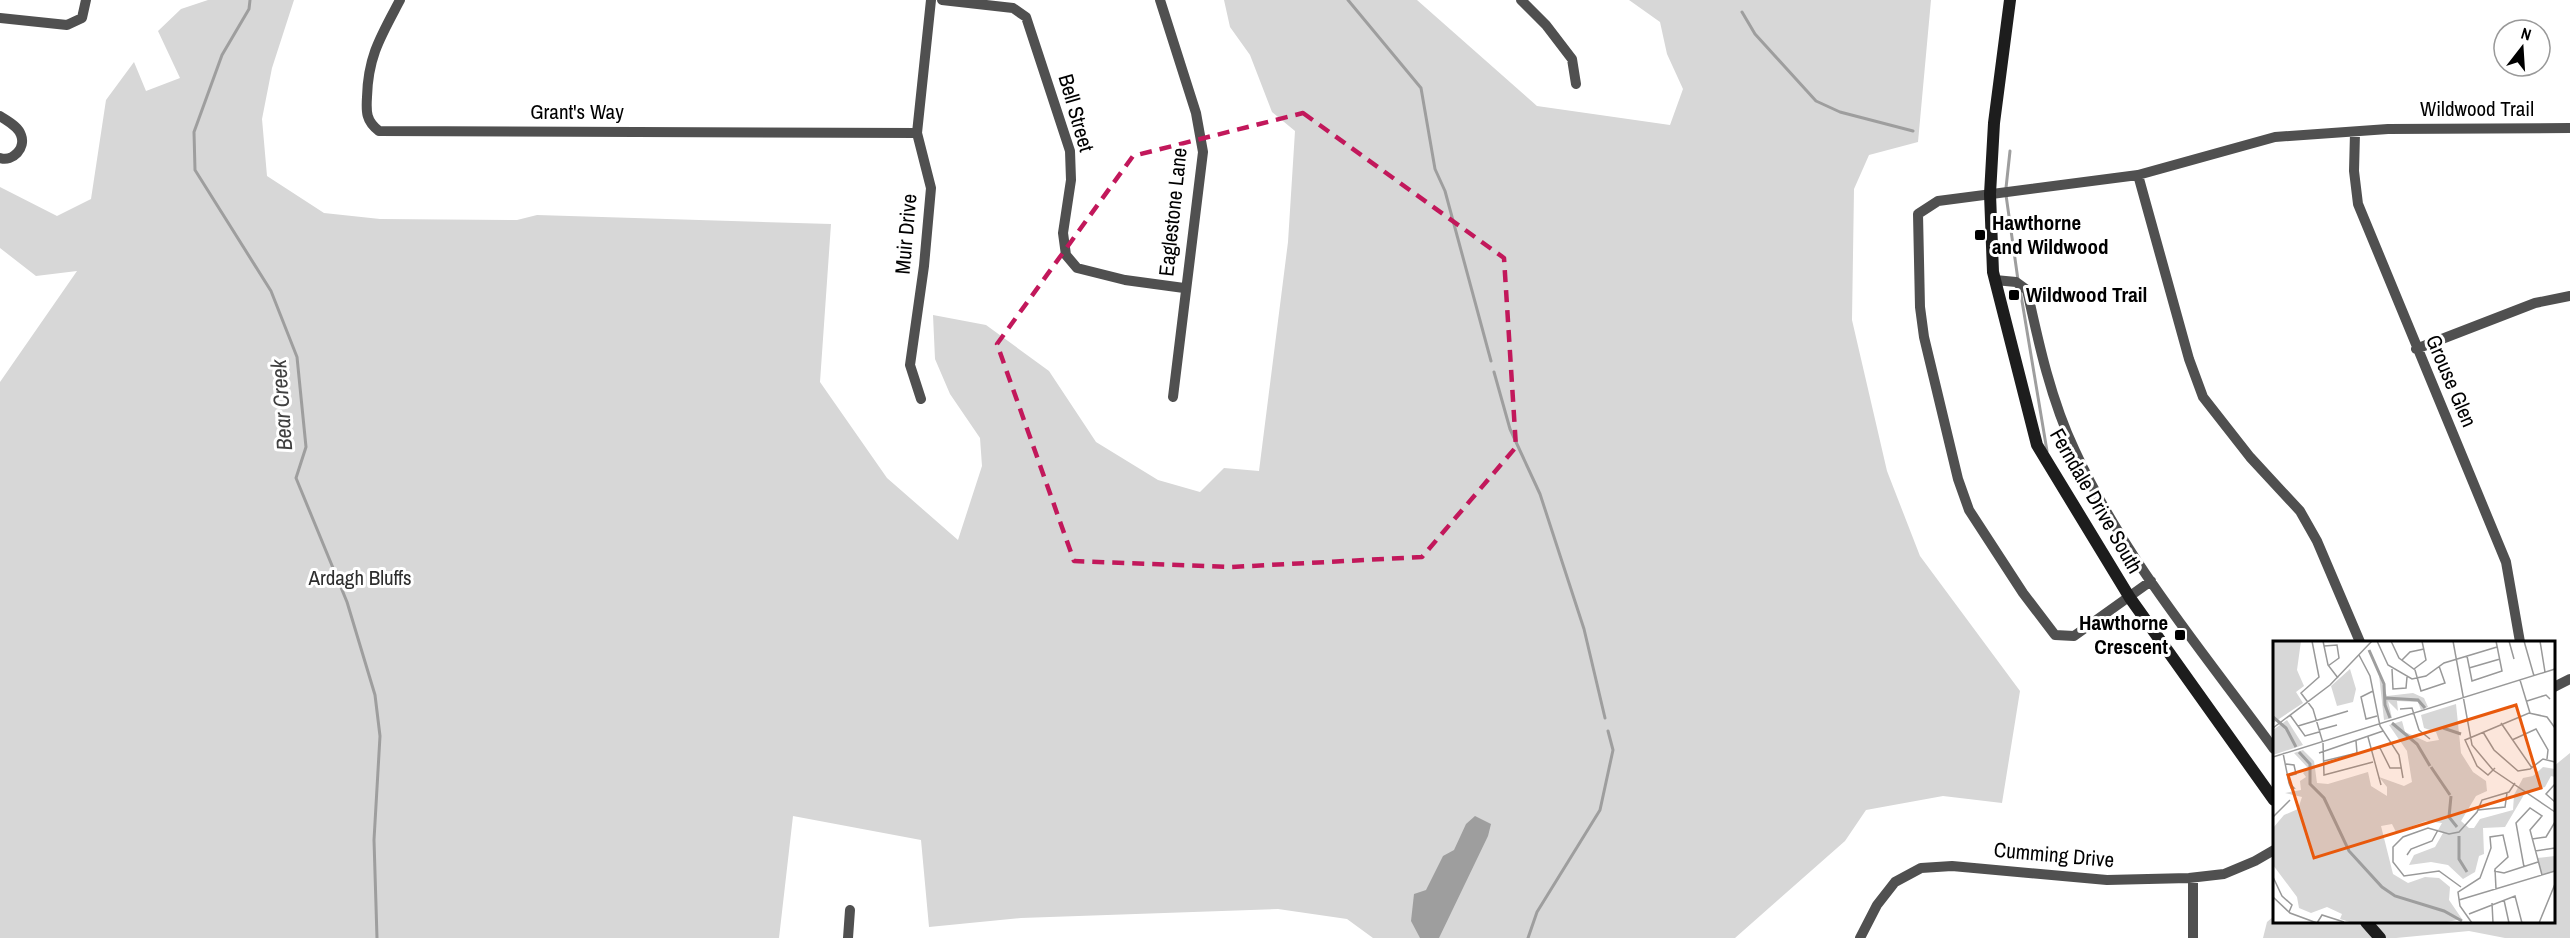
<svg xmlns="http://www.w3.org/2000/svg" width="2570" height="938" font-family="'Archivo Narrow',sans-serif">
  <rect width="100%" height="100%" fill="#fff"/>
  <path fill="#d7d7d7" d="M208,0h86l-22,68 -10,51 5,57 57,37 56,6 137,1 20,-5 294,9 -11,158 67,96 71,62 24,-74 -2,-28 -30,-44 -15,-35 -2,-44 53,10 63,46 47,71 62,38 42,12 24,-24 35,3 29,-229 7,-111 -23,-19 -22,-57 -20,-28 -6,-27h193l120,106 133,19 13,-36 -16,-35 -7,-32 -31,-22h302l-13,142 -49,13 -15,34 -2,131 35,151 33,85 100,135 -18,112 -59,-7 -77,14 -21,31 -110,97h-362l-26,-19 -69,-10 -257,9 -92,9 -8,-87 -128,-24 -14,122h-779v-556l77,-111 -41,5 -36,-28v-61l57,29 34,-17 15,-99 28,-38 12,29 34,-13 -22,-47 23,-22z
    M2570,753v185h-65l-36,-7 -73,7h-133l4,-16 7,-6v6h280v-156z"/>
  <path fill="#9e9e9e" d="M1475,816l16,8 -3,12 -49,102h-19l-9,-17 3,-27 12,-4 17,-34 11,-6 12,-26z"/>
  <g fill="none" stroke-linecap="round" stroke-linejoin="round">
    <path stroke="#9e9e9e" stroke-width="3" d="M250,0l-1,9 -27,46 -28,77 1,38 76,121 26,66 9,90 -10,31 51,124 28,93 5,41 -6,104 3,98
      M1348,0l73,88 14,81 10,22 46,170
      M1742,12l13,22 61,67 24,11 73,19
      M2006,188l4,-37
      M2006,195l12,85
      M2020,289l27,162
      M1494,372l16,57 30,65 44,135 21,89
      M1528,938l9,-26 63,-102 13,-60 -5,-19"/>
    <path stroke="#505050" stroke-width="10" d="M400,0c-19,36 -32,56 -33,97 -1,15 -1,24 12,34l538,2
      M942,0l71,8 13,9 44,134 1,29 -8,53 3,22 11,13 48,12 59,8
      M1160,0l36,113 7,39 -30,245
      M1521,0l25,25 26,34 4,25
      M0,18l67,7 15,-7 4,-18
      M0,116c7,5 18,10 21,19 5,13 -8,27 -21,23
      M2355,133l-1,38 4,33 148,358 14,80
      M2138,175l51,184 14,38 47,60 50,54 17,30 43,101
      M1995,280l21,2 11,8c12,55 24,110 48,161 50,109 129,202 199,298
      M2416,349l119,-46 35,-7
      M921,399l-11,-34 14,-99 7,-78 -14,-55 14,-133
      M2151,581l-77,55 -19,-1 -32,-42 -54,-83 -11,-31 -34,-142 -4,-30 -2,-93 20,-13 200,-26 137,-38 113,-8 182,-1
      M2554,687l16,-8
      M848,938l2,-28
      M1860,938l17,-33 18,-23 26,-14 31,-2 155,14 82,-2 35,-4 31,-13 19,-11
      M2193,938v-60"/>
    <path stroke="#1d1d1d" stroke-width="12" d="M2010,0l-16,123 -4,71 3,78 44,173 93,153 144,202
      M2366,922l14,16"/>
  </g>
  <path fill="none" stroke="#c2185b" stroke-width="4.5" stroke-dasharray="12 8" stroke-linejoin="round" d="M1303,113l201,145 12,189 -94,110 -191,10 -157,-6 -77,-217 136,-188z"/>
  <g fill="#000" stroke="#fff" stroke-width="2">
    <rect x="1974" y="229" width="12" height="12" rx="3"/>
    <rect x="2008" y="289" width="12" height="12" rx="3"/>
    <rect x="2174" y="629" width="12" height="12" rx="3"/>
  </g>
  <g text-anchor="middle" stroke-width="6" stroke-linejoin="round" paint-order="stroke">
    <g font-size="21" fill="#000" stroke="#fff">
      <text x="2477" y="116">Wildwood Trail</text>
      <text x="577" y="119">Grant's Way</text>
      <text transform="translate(1076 113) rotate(74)" y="7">Bell Street</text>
      <text transform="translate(1173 212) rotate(-84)" y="7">Eaglestone Lane</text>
      <text transform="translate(906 234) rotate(-85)" y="7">Muir Drive</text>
      <text transform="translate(2451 381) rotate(67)" y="7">Grouse Glen</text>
      <text transform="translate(2096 501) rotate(60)" y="7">Ferndale Drive South</text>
      <text transform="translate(2054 855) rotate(5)" y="7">Cumming Drive</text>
    </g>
    <g font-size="21" font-weight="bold" fill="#000" stroke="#fff" text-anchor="start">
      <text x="1992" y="230">Hawthorne<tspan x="1992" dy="24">and Wildwood</tspan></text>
      <text x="2026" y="302">Wildwood Trail</text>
      <text x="2168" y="630" text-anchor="end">Hawthorne<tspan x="2168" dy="24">Crescent</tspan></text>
    </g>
    <g font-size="21" fill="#2e2e2e" stroke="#fff">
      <text x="360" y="585">Ardagh Bluffs</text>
    </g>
    <g font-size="22" font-style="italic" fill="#3f3f3f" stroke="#fff">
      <text transform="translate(281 405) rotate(-94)" y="8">Bear Creek</text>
    </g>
  </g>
  <g transform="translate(2273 641)">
    <rect width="282" height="282" fill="#fff"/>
    <path d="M0,0h28l-4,29 7,16 -8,6 7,11 -30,20zM77,28l6,20 -3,13 -16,4 -6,-20zM106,34l8,21 26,-3 11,5 4,9 -7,3 -3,-8 -21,-1 1,10 -10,-10 4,17 -8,2zM183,63l5,49 12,19 13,9 1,10 -11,5 -15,25 8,7h5l6,-9 33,-9 1,-15 9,-17 10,-2 10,-9 12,2v8l-4,-1 -6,11 -20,6 -20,34 -22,1 1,26 -5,2 -4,16 -12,7 -15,-14 -17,-3 -22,3 5,-10 21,-8 8,-14 -5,-3 4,-7 -16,-2 -30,11 -4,-8 -11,2 12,48 15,9 17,-6 14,1 11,9 -1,13 13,19 -20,4h-89l-13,-4 2,-5 -15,-7 -16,6 -12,-5 -2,-11 -24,-32v-37l11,-13 14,-6 4,-12 -17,-4 16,-3 -1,-9 6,-4 -3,-4 5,-5 -14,-15 9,-3 11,11 3,22 11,1 40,-12 3,14 16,10v-9l-8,-10 25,9 8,-4 -5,-31 -18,-26 13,-4 3,11 22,10 12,-2 -3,-8 -12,-4 -3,-13zM14,79l16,25 -30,10v-25zM282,215v15l-13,4 -5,-17z" fill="#d7d7d7"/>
    <path fill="none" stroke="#9e9e9e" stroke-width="3" d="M96,9l15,34 1,21 5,13M113,57l32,2 7,8M0,76l13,11 10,19M119,82l25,21 13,22M170,87l18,6M26,111l11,12v20l14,14 25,53 33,36 13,9 49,15 18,10M158,126l19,28M178,155l-2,21 8,10M186,195v23l8,13"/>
    <path fill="none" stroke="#999" stroke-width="1.5" d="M39,0l7,36 -18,16 12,16 10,34 1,32 49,-13M50,0l5,24 10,13M104,0l11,24 24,14 14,-3 18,-13 53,-16M118,0l8,17 16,12 6,21 24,-8 -6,-17M180,0l19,104 21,25 62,42M236,0l5,18M251,0l10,35M267,0l5,31M51,5l13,-1 2,13 -11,8M86,14l11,21 10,50 19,29 4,23M194,15l5,25 30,-10 -6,-30M129,19l8,-8 14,-3M196,27l31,-9M119,28l1,20 13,-1 1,-11M141,28l12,-9 -4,-19M247,39l10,33M100,50l-12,6 5,22 11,-3M254,60l19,-6 4,4M127,68l12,-1 7,22 11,9M17,74l15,21 14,-4M228,82l31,45M25,85l50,-15M0,87l57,-43 42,-44M46,89l18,-5M210,91l11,18 24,21 12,-2 13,-10 12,3M95,96l13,48M239,99l24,-11 12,21 -1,9M98,108l9,-1 10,20h11M10,112l6,30 2,5h3l-4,-4M46,112l64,-22M0,116l282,-88M51,120l33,-8 -1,-12M13,123l8,1 2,9 -8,2M222,127l-7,7 -11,-9 -12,-26 64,-27 18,4 8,11M282,143l-9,10 9,8M205,169l27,-3 2,-14M0,176l17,-17M259,198l14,-2 9,-15M262,210l20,-3M134,214l4,-6 21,-8 6,-11M251,226l-8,-44 14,-15 12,8 -12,14 12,45M221,230l10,2 34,-11M0,236l9,19 10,9 -3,7M188,246l-22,-16 -35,5 -11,-14v-15l10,-10 25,-9 21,6 10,-2 18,-20 5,-12 27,-8 6,-9M0,256l17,16 27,10M186,259l96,-29M231,259l5,23M219,262l1,20M196,273l46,-18 7,27M44,282l5,-8 22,7M199,282l-12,-17 -2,-14 22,-14 11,-30 -1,-11 13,-2 5,22 -13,12 1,20M266,282l16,-39"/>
    <path fill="#e8590c" fill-opacity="0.15" stroke="#e8590c" stroke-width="3" d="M243,64l25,83 -227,70 -26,-83z"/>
    <rect width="282" height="282" fill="none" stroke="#000" stroke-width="3"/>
  </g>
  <g transform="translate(2522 48) rotate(17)"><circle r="28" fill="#ffffff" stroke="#999999" stroke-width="1.5"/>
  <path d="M0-4.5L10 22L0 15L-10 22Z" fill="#000000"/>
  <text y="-9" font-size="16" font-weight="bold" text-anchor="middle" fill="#000000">N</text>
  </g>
</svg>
